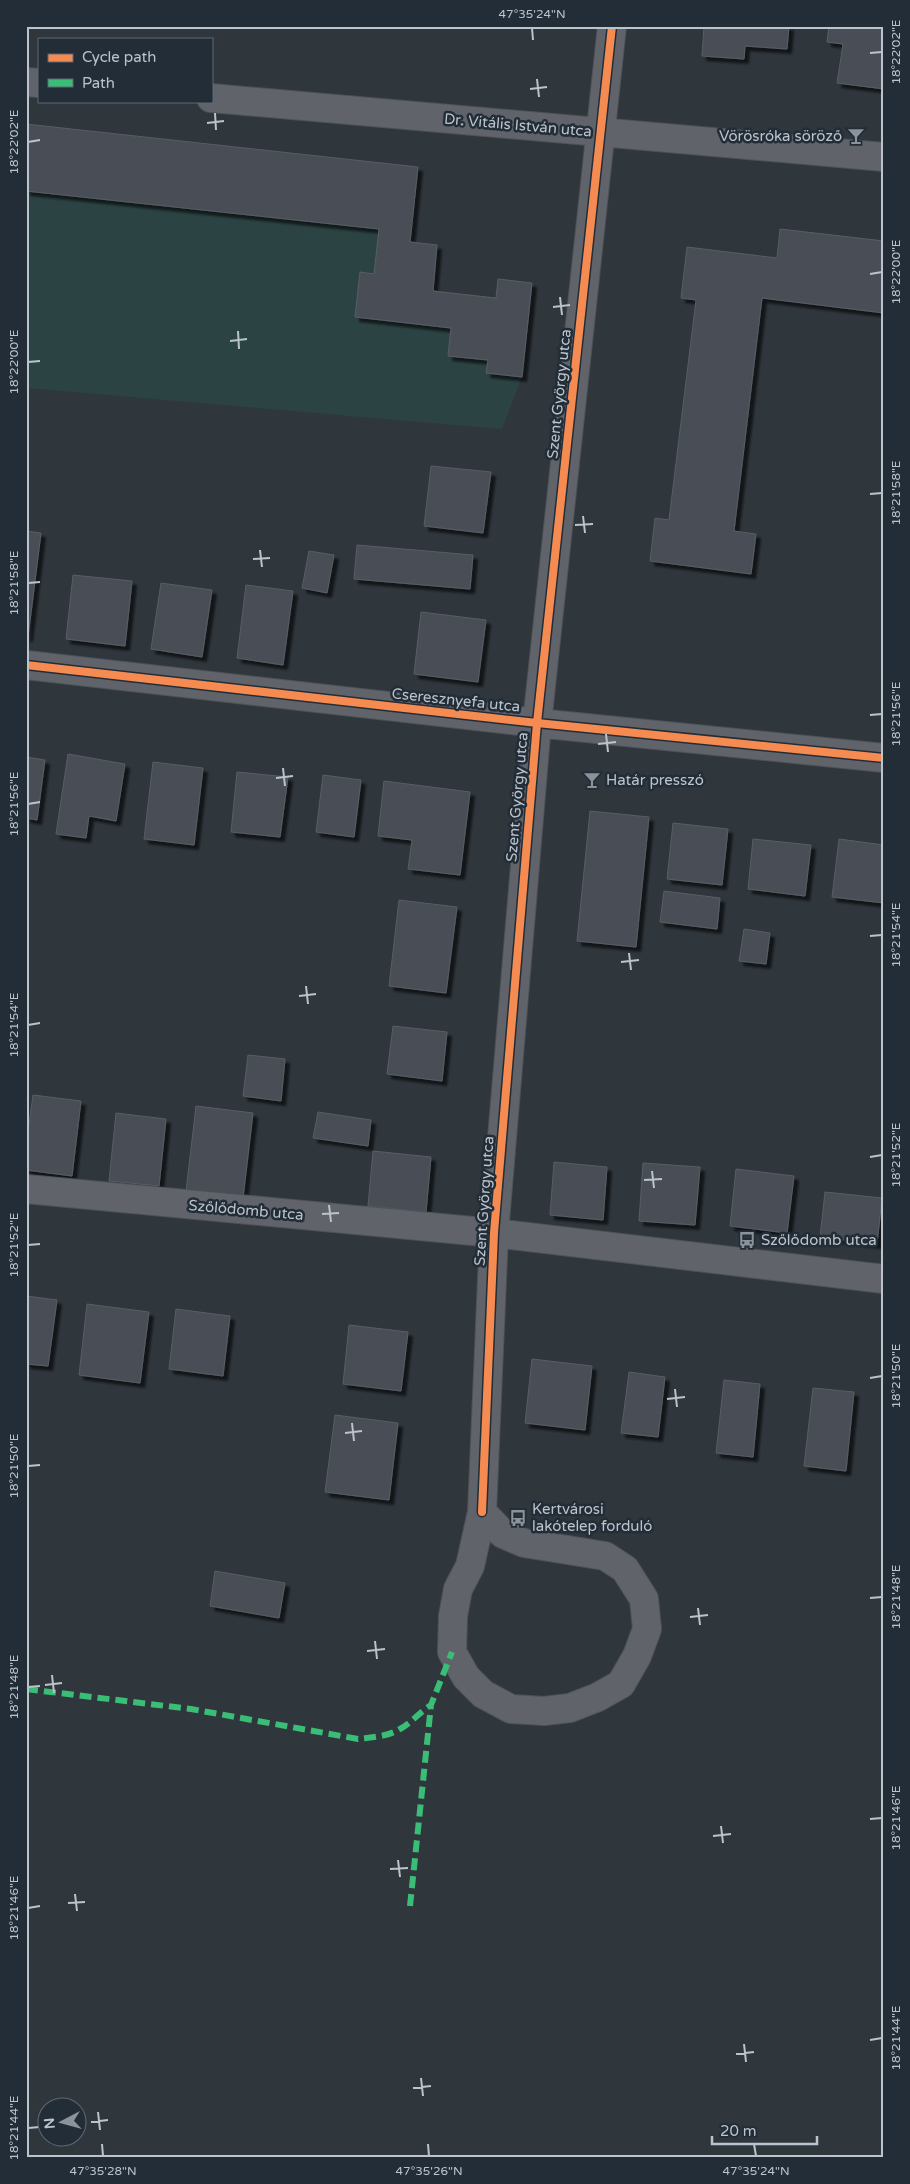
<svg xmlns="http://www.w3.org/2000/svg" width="910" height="2184" font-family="'Varela Round',sans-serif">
  <defs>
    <filter id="shadow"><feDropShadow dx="4.5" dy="4.5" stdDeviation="1" flood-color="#0009"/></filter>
  </defs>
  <rect width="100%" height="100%" fill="#2f363c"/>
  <path fill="#2c4343" d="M26,191l353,38 -5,45 -14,-2 -5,45 96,11 -3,28 40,4 -2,13 36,4 -20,52 -476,-41z"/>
  <path fill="#484e54" stroke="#585e64" filter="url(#shadow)" d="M704,26h85l-2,23 -42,-3 -1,13 -42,-3z
    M829,26h55v63l-47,-6 6,-39 -16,-2z
    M26,124l392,43 -8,75 27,3 -4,46 63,7 2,-19 34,4 -10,94 -36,-4 2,-13 -40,-4 3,-28 -96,-11 5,-45 14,2 5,-45 -353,-38z
    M780,229l104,12v72l-122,-15 -28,233 22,3 -5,40 -101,-13 5,-43 14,2 27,-220 -15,-2 6,-51 90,11z
    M431,466l60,6 -8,61 -59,-7z
    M26,531l15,2 -13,104h-2z
    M357,545l116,10 -3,34 -116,-10z
    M309,551l25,4 -7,38 -25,-5z
    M73,575l59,6 -7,65 -59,-7z
    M161,583l51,7 -10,67 -51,-8z
    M246,585l47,6 -10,74 -46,-7z
    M421,612l65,8 -8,62 -64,-8z
    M68,754l57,10 -9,57 -27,-5 -3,22 -30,-4z
    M26,757l19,3 -8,60 -11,-2z
    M153,762l50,6 -9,77 -50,-6z
    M237,772l51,5 -8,60 -49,-5z
    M323,775l38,5 -7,57 -38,-5z
    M384,781l86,11 -10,83 -52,-6 4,-29 -34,-4z
    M590,811l59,6 -13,130 -59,-6z
    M673,823l55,6 -6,56 -55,-6z
    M753,839l58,6 -6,51 -57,-7z
    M839,839l45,6v58l-52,-6z
    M664,891l56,7 -3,31 -57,-7z
    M399,900l58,7 -11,86 -57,-7z
    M744,929l26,4 -4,31 -27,-3z
    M393,1026l54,6 -5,49 -55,-7z
    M248,1055l37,4 -4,42 -38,-5z
    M33,1095l48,6 -9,75 -46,-6v-23z
    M196,1106l57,7 -10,85 -57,-7z
    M318,1112l53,8 -3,26 -55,-8z
    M116,1113l50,6 -7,67 -50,-5z
    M373,1151l58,6 -5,55 -58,-6z
    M554,1162l53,5 -4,53 -53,-5z
    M643,1163l57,4 -5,58 -56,-4z
    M736,1169l58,7 -7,57 -57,-7z
    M825,1192l57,6 -5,46 -57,-7z
    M26,1296l31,4 -9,66 -22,-2z
    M87,1304l62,8 -9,71 -61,-8z
    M176,1309l54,7 -7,60 -54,-7z
    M349,1325l59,7 -7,59 -58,-7z
    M532,1359l60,7 -7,64 -60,-7z
    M629,1372l36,5 -7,60 -37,-4z
    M724,1380l36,4 -7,73 -37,-4z
    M813,1388l41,4 -8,79 -42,-5z
    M335,1415l63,8 -9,77 -64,-8z
    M215,1571l70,12 -6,35 -69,-12z"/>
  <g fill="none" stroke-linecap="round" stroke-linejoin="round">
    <g stroke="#4d5257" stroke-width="30">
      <path id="minor" d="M26,82l13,1
        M211,98l673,59
        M26,665l511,58 347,35
        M26,1189l468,44 390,46
        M482,1512l21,22 21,9 81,13 20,13 19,30 3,30 -10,27 -16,28 -23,13 -28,11 -26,3 -33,-2 -28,-15 -17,-17 -14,-25 1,-36 5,-27 12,-23 12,-54 12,-279 43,-510 75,-697"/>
    </g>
    <use href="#minor" stroke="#60646a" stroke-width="28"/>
    <path stroke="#3abd76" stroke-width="6" stroke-dasharray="12 6" stroke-linecap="butt" d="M26,1689l165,20 167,30c14,-2 29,-2 42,-10 11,-6 20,-17 31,-24
      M410,1906l21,-201 21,-53"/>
    <g stroke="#222d38" stroke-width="11">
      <path id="cycleway" d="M26,665l511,58 347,35
        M482,1512l12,-279 43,-510 75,-697"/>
    </g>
    <use href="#cycleway" stroke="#f68b52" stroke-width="8"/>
  </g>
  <path fill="none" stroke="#bbc3cc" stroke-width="2" d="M532,28l1,12M870,53l12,-1M537,79l2,18M530,89l17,-2M215,113l1,17M207,123l17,-2M28,142l12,-2M870,274l12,-2M560,297l2,18M553,307l17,-2M238,331l1,18M230,341l17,-2M28,362l12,-1M870,494l12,-1M583,516l2,17M575,525l18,-1M260,550l2,17M253,559l17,-1M28,583l12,-1M870,715l12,-1M606,734l2,18M598,744l18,-2M283,768l2,18M276,778l17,-2M28,804l12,-2M870,936l12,-1M629,953l2,17M621,962l18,-2M306,986l2,18M299,996l17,-2M28,1025l12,-2M870,1157l12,-2M652,1171l2,17M644,1180l18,-1M329,1205l2,17M322,1214l17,-1M28,1245l12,-1M870,1378l12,-2M675,1389l2,18M667,1399l18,-2M352,1423l2,18M345,1433l17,-2M28,1466l12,-1M870,1598l12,-1M698,1608l2,17M690,1617l18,-2M375,1641l2,18M367,1651l18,-2M52,1675l2,18M45,1685l17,-2M28,1687l12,-1M870,1819l12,-1M721,1826l2,17M713,1836l18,-2M398,1860l2,17M390,1869l18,-1M75,1894l2,17M68,1903l17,-1M28,1908l12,-2M870,2040l12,-2M744,2044l2,18M736,2054l18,-2M421,2078l2,18M413,2088l18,-2M98,2112l2,18M91,2122l17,-2M28,2128l12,-1M102,2144l1,12M428,2144l1,12M754,2144l2,12"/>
  <defs>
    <g id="bar-bare" transform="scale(1.35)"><path d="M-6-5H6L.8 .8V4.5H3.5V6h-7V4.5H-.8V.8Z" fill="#8a929a" stroke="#222d38" stroke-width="2.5" paint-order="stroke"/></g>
    <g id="bus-bare" transform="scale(1.35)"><path d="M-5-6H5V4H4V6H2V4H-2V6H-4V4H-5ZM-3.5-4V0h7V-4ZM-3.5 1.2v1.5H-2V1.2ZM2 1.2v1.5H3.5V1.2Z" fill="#8a929a" stroke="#222d38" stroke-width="2.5" paint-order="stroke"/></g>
  </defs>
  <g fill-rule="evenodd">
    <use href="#bar-bare" x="856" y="136"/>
    <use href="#bar-bare" x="592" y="780"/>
    <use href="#bus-bare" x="747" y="1240"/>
    <use href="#bus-bare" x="518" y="1518"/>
  </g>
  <g text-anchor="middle" stroke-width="5" stroke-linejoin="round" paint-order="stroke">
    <g font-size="15" fill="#bbc3cc" stroke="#222d38">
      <text transform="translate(518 125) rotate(5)" y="5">Dr. Vitális István utca</text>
      <text transform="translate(559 394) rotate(-84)" y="5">Szent György utca</text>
      <text transform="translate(456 700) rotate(6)" y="5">Cseresznyefa utca</text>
      <text transform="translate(517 797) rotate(-85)" y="5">Szent György utca</text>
      <text transform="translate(484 1201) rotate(-86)" y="5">Szent György utca</text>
      <text transform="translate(246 1210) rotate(5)" y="5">Szőlődomb utca</text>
    </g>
    <g font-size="15" fill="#bbc3cc" stroke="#222d38" text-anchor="start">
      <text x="842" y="141" text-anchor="end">Vörösróka söröző</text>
      <text x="606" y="785">Határ presszó</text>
      <text x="761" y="1245">Szőlődomb utca</text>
      <text x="532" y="1514">Kertvárosi<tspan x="532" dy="17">lakótelep forduló</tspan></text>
    </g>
  </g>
  <rect width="910" height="2184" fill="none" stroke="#222d38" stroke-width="55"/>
  <rect x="38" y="38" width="175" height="65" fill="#222d38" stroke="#5f6973"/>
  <rect x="48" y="54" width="25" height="8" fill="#f68b52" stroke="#5f6973"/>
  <text x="82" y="62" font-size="15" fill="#bbc3cc">Cycle path</text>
  <rect x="48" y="79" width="25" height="8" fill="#3abd76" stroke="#5f6973"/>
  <text x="82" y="88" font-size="15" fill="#bbc3cc">Path</text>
  <g transform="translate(62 2122) rotate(264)"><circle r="24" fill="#222d38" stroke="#5f6973"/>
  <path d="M0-4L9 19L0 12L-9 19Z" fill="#8a929a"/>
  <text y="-8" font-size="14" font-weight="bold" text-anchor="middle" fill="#bbc3cc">N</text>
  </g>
  <path d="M712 2136v8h105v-8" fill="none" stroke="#bbc3cc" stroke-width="2.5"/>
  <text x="720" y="2136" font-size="15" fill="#bbc3cc" stroke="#222d38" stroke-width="4" paint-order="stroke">20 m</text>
  <rect x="28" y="28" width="854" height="2128" fill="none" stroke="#bbc3cc" stroke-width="2"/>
  <g font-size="12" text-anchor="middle" fill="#bbc3cc">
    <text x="532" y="18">47°35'24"N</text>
    <text transform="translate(896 52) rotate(-90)" y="4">18°22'02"E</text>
    <text transform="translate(14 142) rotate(-90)" y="4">18°22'02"E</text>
    <text transform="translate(896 272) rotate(-90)" y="4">18°22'00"E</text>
    <text transform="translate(14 362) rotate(-90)" y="4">18°22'00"E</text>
    <text transform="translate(896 493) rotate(-90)" y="4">18°21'58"E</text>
    <text transform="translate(14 583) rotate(-90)" y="4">18°21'58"E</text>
    <text transform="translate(896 714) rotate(-90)" y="4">18°21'56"E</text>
    <text transform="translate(14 804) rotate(-90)" y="4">18°21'56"E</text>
    <text transform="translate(896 935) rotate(-90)" y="4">18°21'54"E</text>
    <text transform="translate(14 1025) rotate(-90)" y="4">18°21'54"E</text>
    <text transform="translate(896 1155) rotate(-90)" y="4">18°21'52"E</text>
    <text transform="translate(14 1245) rotate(-90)" y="4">18°21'52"E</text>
    <text transform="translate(896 1376) rotate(-90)" y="4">18°21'50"E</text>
    <text transform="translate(14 1466) rotate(-90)" y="4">18°21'50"E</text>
    <text transform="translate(896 1597) rotate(-90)" y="4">18°21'48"E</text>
    <text transform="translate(14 1687) rotate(-90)" y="4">18°21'48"E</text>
    <text transform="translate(896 1818) rotate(-90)" y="4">18°21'46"E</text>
    <text transform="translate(14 1908) rotate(-90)" y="4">18°21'46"E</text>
    <text transform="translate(896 2038) rotate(-90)" y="4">18°21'44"E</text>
    <text transform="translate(14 2128) rotate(-90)" y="4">18°21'44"E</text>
    <text x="103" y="2175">47°35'28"N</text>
    <text x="429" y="2175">47°35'26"N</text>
    <text x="756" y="2175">47°35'24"N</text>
  </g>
</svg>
